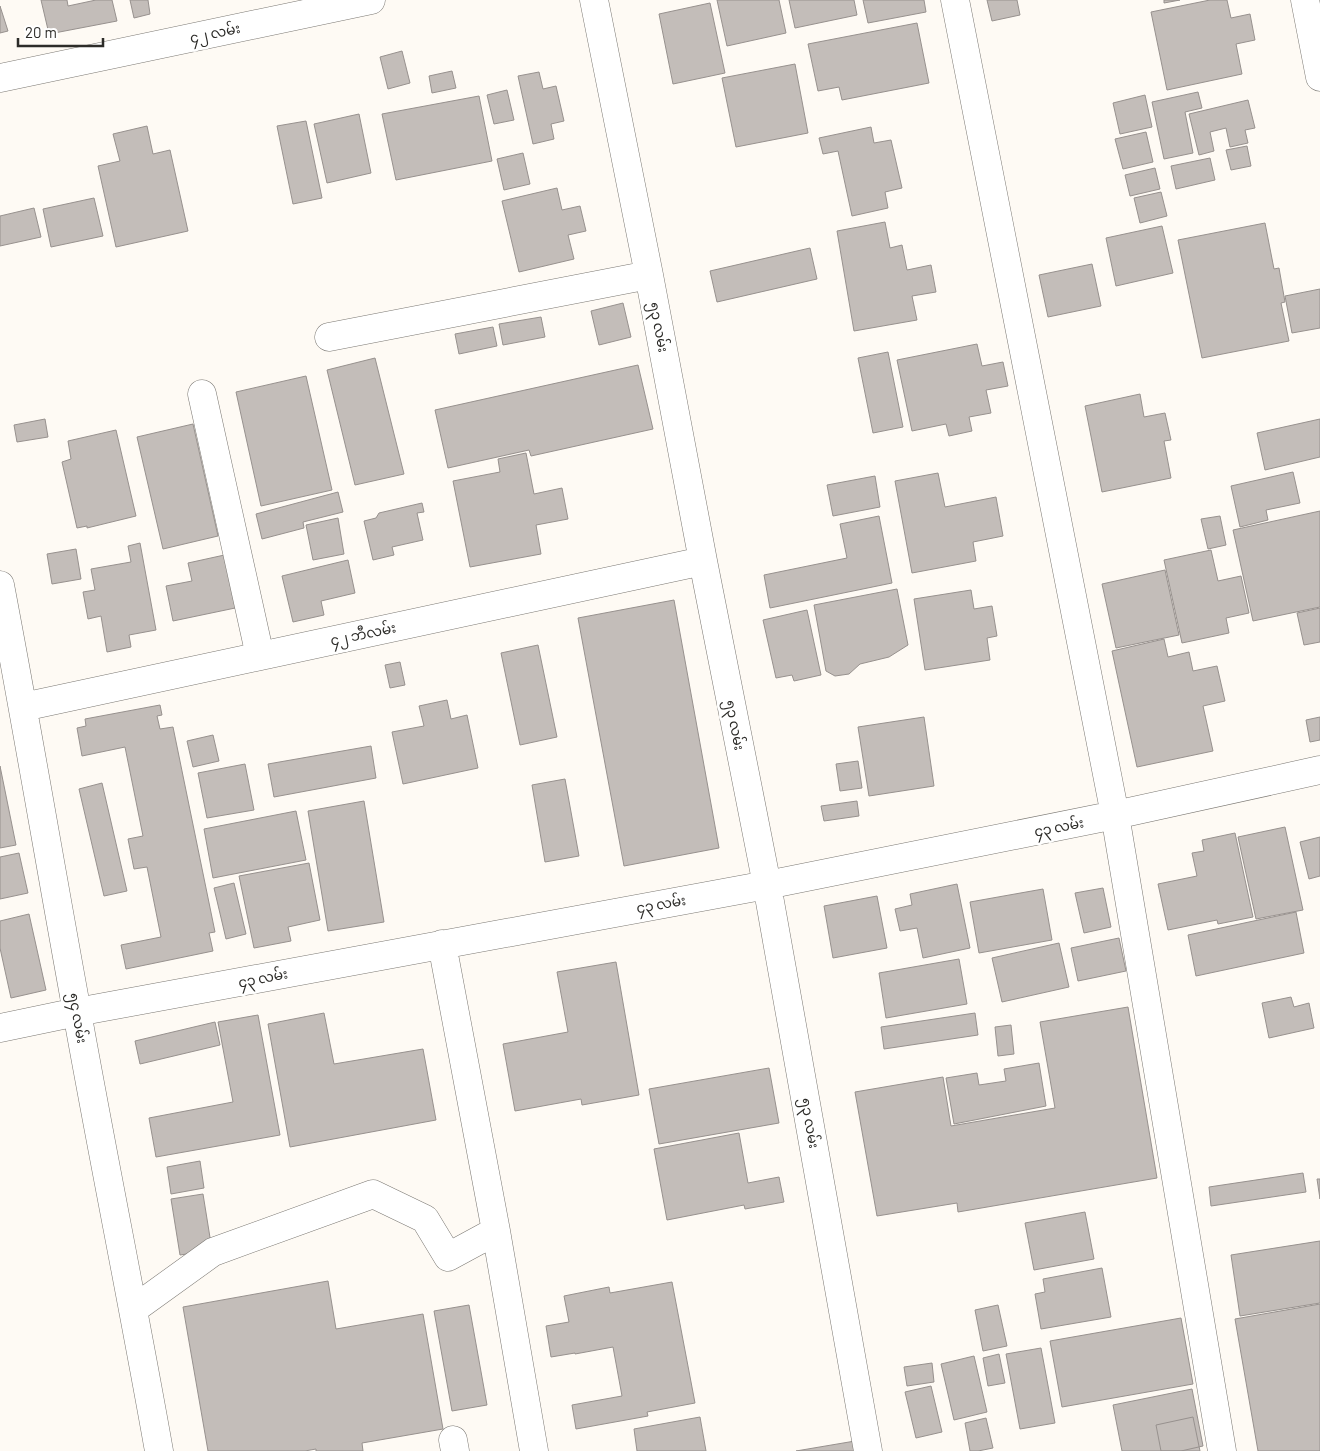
<svg xmlns="http://www.w3.org/2000/svg" width="1320" height="1451" font-family="Barlow,'Noto Sans Myanmar',sans-serif">
  <rect width="100%" height="100%" fill="#fefaf4"/>
  <path fill="#c3bdb9" stroke="#97918e" d="M41,0h26l1,6 28,-6h16l5,21 -68,13z
    M130,0h18l2,14 -16,4z
    M717,0h62l7,33 -59,13z
    M789,0h65l3,15 -62,13z
    M863,0h61l2,12 -58,11z
    M987,0h30l3,15 -28,6z
    M1164,0h16l-16,3z
    M1210,0h17l4,18 19,-4 5,26 -19,4 6,30 -75,16 -16,-78z
    M710,3l15,70 -52,11 -14,-70z
    M0,6l8,25 -8,2z
    M917,23l12,60 -87,17 -3,-13 -21,4 -10,-47z
    M402,51l8,32 -22,6 -8,-32z
    M795,64l13,69 -72,14 -14,-69z
    M452,71l4,17 -24,5 -3,-17z
    M539,72l4,17 13,-3 8,35 -13,3 3,15 -21,5 -15,-68z
    M507,90l7,30 -20,4 -7,-29z
    M1198,92l4,16 -17,4 8,41 -29,6 -12,-57z
    M1145,95l7,32 -32,7 -7,-31z
    M479,96l13,65 -96,19 -14,-66z
    M1248,100l7,28 -10,2 3,13 -18,4 -4,-19 -16,4 4,19 -15,4 -10,-41z
    M359,114l12,59 -44,10 -13,-59z
    M306,121l16,77 -29,6 -16,-78z
    M147,126l6,28 17,-4 18,81 -72,16 -18,-81 22,-5 -7,-27z
    M871,127l3,16 17,-3 11,48 -17,4 3,16 -36,8 -14,-65 -15,3 -4,-16z
    M1146,132l7,30 -30,7 -8,-30z
    M1247,146l4,20 -20,4 -5,-20z
    M523,153l7,31 -26,6 -7,-31z
    M1210,158l5,22 -39,9 -5,-23z
    M1155,168l5,21 -30,7 -5,-21z
    M557,188l5,22 18,-4 6,25 -18,4 6,24 -55,13 -17,-71z
    M1161,192l6,24 -27,7 -6,-25z
    M94,198l9,38 -52,11 -8,-38z
    M34,208l7,29 -41,9v-30z
    M885,222l5,26 12,-3 5,25 24,-5 5,27 -24,4 5,24 -63,11 -17,-100z
    M1265,223l9,46 5,-1 6,34 -4,1 8,38 -87,17 -24,-118z
    M1162,226l11,47 -57,13 -10,-48z
    M810,248l7,31 -100,23 -7,-31z
    M1092,264l9,42 -53,11 -9,-42z
    M1320,289v39l-28,5 -7,-37z
    M623,303l8,34 -32,8 -8,-34z
    M541,317l4,20 -42,8 -4,-21z
    M493,327l4,19 -38,8 -4,-20z
    M977,344l5,22 21,-4 5,24 -22,4 5,23 -22,4 3,14 -23,5 -3,-12 -34,7 -15,-71z
    M888,352l15,75 -30,6 -15,-75z
    M375,358l29,116 -49,11 -28,-115z
    M638,365l15,64 -122,27 -2,-6 -81,18 -13,-58z
    M306,376l26,114 -71,16 -25,-114z
    M1140,394l4,23 21,-4 6,27 -7,1 7,37 -69,14 -17,-86z
    M45,419l3,18 -31,5 -3,-17z
    M1320,419v38l-55,13 -8,-37z
    M193,424l25,112 -55,13 -26,-112z
    M116,430l20,86 -49,12v-2l-10,2 -15,-66 9,-3 -3,-18z
    M526,453l8,41 28,-6 6,31 -32,6 5,29 -71,13 -17,-86 47,-9 -2,-13z
    M1293,472l7,31 -34,7 2,10 -28,7 -9,-41z
    M938,473l7,34 51,-10 7,39 -30,6 3,19 -64,12 -17,-92z
    M875,476l5,31 -47,9 -6,-31z
    M338,492l5,20 -40,10 1,6 -42,11 -6,-25z
    M422,503l2,9 -7,1 6,27 -31,7 2,8 -21,5 -9,-39 12,-3 3,-5z
    M1320,511v96l-67,14 -20,-91z
    M879,516l13,67 -122,25 -6,-33 83,-17 -7,-34z
    M1220,516l6,29 -18,4 -7,-30z
    M338,518l6,36 -31,6 -7,-35z
    M140,543l16,87 -27,5 2,12 -24,5 -6,-36 -13,3 -5,-27 12,-2 -4,-21 40,-7 -3,-16z
    M76,549l5,30 -29,5 -5,-30z
    M1211,550l7,31 23,-5 8,37 -23,5 3,15 -47,10 -18,-83z
    M229,554l11,53 -67,14 -7,-35 26,-5 -4,-18z
    M348,560l7,33 -34,8 3,14 -31,7 -11,-46z
    M1165,570l14,65 -63,13 -14,-64z
    M897,589l11,56 -19,12 -29,7 -11,10 -14,2 -9,-5 -12,-66z
    M971,590l3,19 18,-3 5,30 -10,2 3,22 -65,10 -11,-71z
    M674,600l45,248 -95,18 -46,-248z
    M1320,608v34l-16,3 -7,-32z
    M807,610l14,65 -27,6 -2,-6 -16,3 -13,-58z
    M1164,639l4,18 21,-5 4,19 24,-5 8,35 -22,5 10,45 -76,16 -25,-116z
    M538,645l19,92 -37,8 -19,-92z
    M400,662l5,23 -15,3 -5,-23z
    M447,700l4,19 16,-4 11,53 -75,16 -11,-52 32,-6 -5,-20z
    M160,705l2,10 -5,1 3,13 13,-2 42,205 -6,1 4,18 -87,18 -5,-24 40,-8 -14,-70 -13,2 -6,-30 15,-3 -18,-89 -43,9 -5,-28 9,-2 -1,-7z
    M924,717l10,69 -65,10 -11,-69z
    M1320,717v23l-10,2 -4,-22z
    M213,735l6,26 -26,6 -6,-26z
    M371,746l5,32 -102,19 -6,-33z
    M858,761l4,27 -22,3 -4,-27z
    M245,764l9,46 -47,8 -9,-45z
    M0,766l16,79 -16,3z
    M565,779l14,77 -34,6 -13,-77z
    M102,783l25,108 -23,5 -25,-107z
    M364,801l20,121 -56,9 -20,-120z
    M857,801l2,15 -35,5 -3,-15z
    M296,811l10,49 -93,18 -9,-49z
    M1285,827l18,83 -47,9 -18,-82z
    M1235,833l18,84 -35,7 -1,-4 -49,10 -10,-46 39,-8 -5,-23 12,-2 -2,-11z
    M1320,837v39l-11,3 -9,-37z
    M19,853l9,40 -28,6v-42z
    M309,863l11,57 -32,7 3,14 -37,7 -15,-72z
    M234,883l12,51 -20,5 -12,-51z
    M957,884l13,64 -47,10 -6,-30 -17,3 -5,-22 17,-4 -2,-11z
    M1103,888l8,39 -27,6 -9,-40z
    M1043,889l9,51 -73,13 -9,-51z
    M877,896l10,52 -54,10 -9,-52z
    M1296,912l8,41 -108,23 -8,-41z
    M29,914l17,76 -35,8 -11,-50v-27z
    M1119,938l7,33 -48,10 -7,-33z
    M1059,943l10,44 -67,15 -10,-44z
    M959,959l8,45 -81,14 -7,-45z
    M616,962l23,133 -57,10 -1,-6 -66,12 -12,-67 65,-12 -11,-60z
    M1291,997l3,10 15,-4 5,25 -45,10 -7,-35z
    M1128,1007l29,171 -199,34 -1,-9 -80,13 -22,-124 88,-15 8,49 104,-18 -15,-86z
    M324,1013l10,51 89,-15 13,71 -146,27 -22,-123z
    M975,1013l3,22 -94,14 -3,-22z
    M258,1015l22,120 -124,22 -7,-39 84,-16 -15,-80z
    M215,1022l5,23 -80,19 -5,-23z
    M1011,1025l3,29 -16,2 -3,-29z
    M1039,1063l7,43 -92,18 -8,-46 31,-5 2,12 27,-4 -2,-12z
    M769,1068l10,55 -120,21 -10,-55z
    M739,1133l9,50 31,-6 5,25 -39,7 -1,-4 -77,15 -13,-71z
    M200,1161l4,27 -33,6 -4,-27z
    M1303,1173l3,19 -95,14 -2,-19z
    M1317,1179h3v20z
    M203,1194l9,56 -32,5 -9,-56z
    M1085,1212l9,47 -60,11 -9,-47z
    M1320,1241v62l-80,13 -9,-61z
    M1102,1268l9,49 -70,12 -6,-35 10,-2 -2,-13z
    M328,1281l8,48 87,-15 20,115 -81,14 1,8h-47v-2l-11,2h-97l-25,-144z
    M672,1282l23,121 -48,9 1,4 -72,13 -4,-24 50,-9 -9,-49 -38,7v-1l-24,4 -5,-31 23,-4 -5,-26 45,-9 1,6z
    M1320,1304v147h-62l-23,-132z
    M469,1305l18,100 -35,6 -18,-100z
    M998,1305l9,41 -24,5 -8,-41z
    M1181,1318l12,66 -131,23 -12,-66z
    M1041,1348l14,75 -35,6 -14,-75z
    M999,1354l6,29 -17,3 -5,-28z
    M974,1356l13,56 -33,8 -13,-56z
    M932,1363l2,19 -27,4 -3,-19z
    M931,1386l11,46 -26,6 -11,-46z
    M1192,1389l11,57 -22,5h-59l-9,-46z
    M700,1417l6,34h-69l-3,-22z
    M1193,1417l7,34h-39l-5,-26z
    M986,1418l7,30 -15,3h-8l-5,-28z
    M855,1441l2,10h-61z"/>
  <g fill="none" stroke-linecap="round" stroke-linejoin="round">
    <g stroke="#7b7873" stroke-width="29">
      <path id="minor" d="M594,0l55,275 54,286 64,324 101,566
        M955,0l160,815 107,636
        M1305,0l15,77
        M0,78l371,-78
        M329,337l320,-62
        M202,394l58,262
        M0,585c27,142 51,285 77,427 26,146 56,292 82,439
        M23,707l680,-146
        M442,944l54,287 38,220
        M0,1028l77,-16 690,-127 348,-70 205,-45
        M134,1309l79,-57 160,-58 52,25 23,38 48,-26
        M453,1440l2,11"/>
    </g>
    <use href="#minor" stroke="#fff" stroke-width="28"/>
  </g>
  <g text-anchor="middle" stroke-width="5" stroke-linejoin="round" paint-order="stroke">
    <g font-size="14" fill="#2d2c29" stroke="#fff">
      <text transform="translate(215 33) rotate(-12)" y="5">၄၂ လမ်း</text>
      <text transform="translate(659 327) rotate(79)" y="5">၅၃ လမ်း</text>
      <text transform="translate(363 634) rotate(-12)" y="5">၄၂ ဘီလမ်း</text>
      <text transform="translate(735 725) rotate(79)" y="5">၅၃ လမ်း</text>
      <text transform="translate(1059 827) rotate(-11)" y="5">၄၃ လမ်း</text>
      <text transform="translate(661 904) rotate(-10)" y="5">၄၃ လမ်း</text>
      <text transform="translate(263 978) rotate(-11)" y="5">၄၃ လမ်း</text>
      <text transform="translate(78 1018) rotate(80)" y="5">၅၄ လမ်း</text>
      <text transform="translate(810 1123) rotate(80)" y="5">၅၃ လမ်း</text>
    </g>
  </g>
  <path d="M18 38v8h85v-8" fill="none" stroke="#2d2c29" stroke-width="2.5"/>
  <text x="25" y="38" font-size="15" fill="#2d2c29" stroke="#ffffff" stroke-width="4" paint-order="stroke">20 m</text>
</svg>
